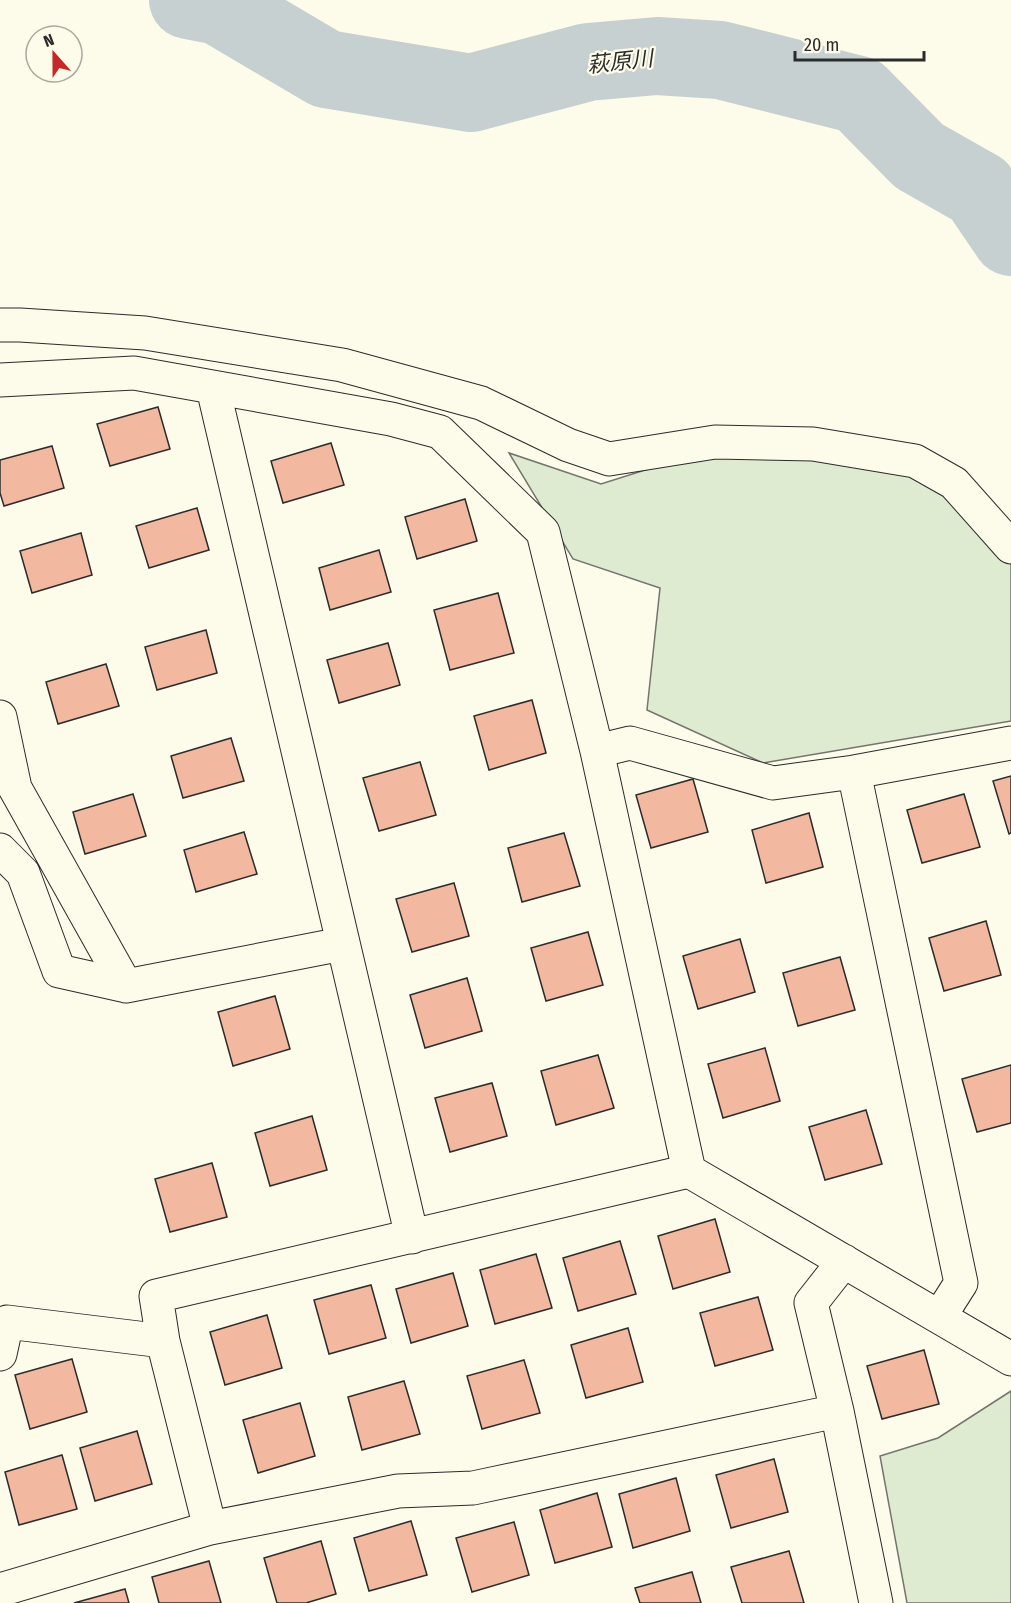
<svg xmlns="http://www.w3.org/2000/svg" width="1011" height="1603" font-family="'Fira Sans Condensed','Noto Sans JP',sans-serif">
  <rect width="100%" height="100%" fill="#fdfbea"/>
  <path fill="#deebd1" stroke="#74746e" stroke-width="1.5" d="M702,452l104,1 97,15 48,26 60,63v164l-248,42 -116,-53 13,-122 -87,-29 -64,-106 92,31z
    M1011,1391v212h-104l-27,-147 58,-18z"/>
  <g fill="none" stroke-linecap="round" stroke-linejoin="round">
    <path stroke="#c7d0d0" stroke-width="78" d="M188,0l31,6 107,63 145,24 117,-31 69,-6 63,4 139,35 60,61 60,34 32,47"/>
  </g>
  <path fill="#f2b8a0" stroke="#2b2b2b" stroke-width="1.5" d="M158,407l12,42 -60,17 -13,-42z
    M331,443l13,42 -61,18 -12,-42z
    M52,446l12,42 -60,18 -4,-13v-33z
    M465,499l12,42 -60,18 -12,-42z
    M197,508l12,42 -60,18 -13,-42z
    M81,533l11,42 -60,18 -12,-42z
    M379,550l12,42 -61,18 -11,-42z
    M498,593l16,60 -64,17 -16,-60z
    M206,630l11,43 -60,17 -12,-43z
    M388,643l12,42 -61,18 -12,-43z
    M106,664l13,42 -61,18 -12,-42z
    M532,700l14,53 -57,17 -15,-54z
    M231,738l13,43 -61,17 -12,-42z
    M420,762l16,53 -57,16 -16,-53z
    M1011,776v57l-2,1 -16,-53z
    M693,779l15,53 -57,16 -15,-53z
    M133,794l13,42 -61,18 -12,-42z
    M964,794l16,53 -58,16 -15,-53z
    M809,813l14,54 -57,16 -14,-53z
    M244,832l13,42 -61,18 -12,-42z
    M564,833l16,53 -58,16 -14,-54z
    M454,883l15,53 -57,16 -16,-53z
    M986,921l15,54 -57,16 -15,-53z
    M588,932l15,53 -57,16 -15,-53z
    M740,939l15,53 -57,17 -15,-53z
    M840,957l15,53 -57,16 -15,-53z
    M467,978l15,53 -57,17 -15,-53z
    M275,996l15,53 -57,17 -15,-54z
    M765,1048l15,53 -57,17 -15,-54z
    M598,1055l16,53 -58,17 -15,-54z
    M1011,1065v58l-34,9 -15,-53z
    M492,1083l15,53 -57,16 -15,-54z
    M866,1110l16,54 -57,16 -16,-53z
    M312,1116l15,54 -57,16 -15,-53z
    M212,1163l15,54 -57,15 -15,-53z
    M715,1219l15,53 -57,17 -15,-53z
    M620,1241l16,53 -58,17 -15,-53z
    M536,1254l16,54 -57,16 -15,-54z
    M453,1273l15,53 -57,17 -15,-54z
    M371,1285l15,53 -57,16 -15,-54z
    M758,1297l15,53 -58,16 -15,-53z
    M267,1315l15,53 -57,17 -15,-53z
    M628,1328l15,54 -57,16 -15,-53z
    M924,1350l15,54 -57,15 -15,-53z
    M72,1359l15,53 -57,17 -15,-54z
    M524,1360l16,53 -58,16 -15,-53z
    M404,1381l16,53 -58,16 -14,-53z
    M300,1403l15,53 -57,17 -15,-53z
    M137,1431l15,53 -57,17 -15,-53z
    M62,1455l15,54 -58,16 -14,-53z
    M774,1459l14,53 -57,16 -15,-53z
    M676,1478l14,53 -57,17 -14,-54z
    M597,1493l15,54 -57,16 -15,-53z
    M411,1521l16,54 -58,16 -15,-53z
    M514,1522l15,53 -57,17 -16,-54z
    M321,1541l15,53 -30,9h-29l-13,-45z
    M789,1551l15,52h-62l-11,-36z
    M209,1561l12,42h-62l-7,-26z
    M692,1572l9,31h-61l-5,-15z
    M125,1589l4,14h-55z"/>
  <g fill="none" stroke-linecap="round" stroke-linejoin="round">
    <g stroke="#2b2b2b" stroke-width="35">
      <path id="street" d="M0,325h20l125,8 197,32 139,38 87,42 41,14 106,-17 98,2 102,17 39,22 57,64
        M0,380l134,-7 257,46 49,13 103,100 54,219 92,420
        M213,388l199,849
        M0,717l15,71 111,198 216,-42
        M597,751l33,-8 143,40 81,-11 157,-29
        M854,772l107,511 -21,33
        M0,850l23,23 36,98 67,15
        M844,1261l-33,42 26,108 39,192
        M0,1354l7,-32 156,19
        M210,1528l-47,-187 -7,-45 533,-125 322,188
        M0,1590l210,-62 188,-37 75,-3 364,-77"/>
    </g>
    <use href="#street" stroke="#fdfbea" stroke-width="33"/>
  </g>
  <g text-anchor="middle" stroke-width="4.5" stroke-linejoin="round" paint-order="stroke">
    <g font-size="22" font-style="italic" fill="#2b2b2b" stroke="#fdfbea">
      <text transform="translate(620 61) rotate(-6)" y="8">萩原川</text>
    </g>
  </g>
  <g transform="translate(54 54) rotate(339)"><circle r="28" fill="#fdfbea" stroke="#a9a89e" stroke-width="1.5"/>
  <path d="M0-4.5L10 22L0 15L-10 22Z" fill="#c62828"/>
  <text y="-9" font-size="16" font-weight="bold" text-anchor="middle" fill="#2b2b2b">N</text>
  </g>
  <path d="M795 51v9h129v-9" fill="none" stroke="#2b2b2b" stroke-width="3"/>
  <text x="804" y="51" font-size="18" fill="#2b2b2b" stroke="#fdfbea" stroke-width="4.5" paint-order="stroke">20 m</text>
</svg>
